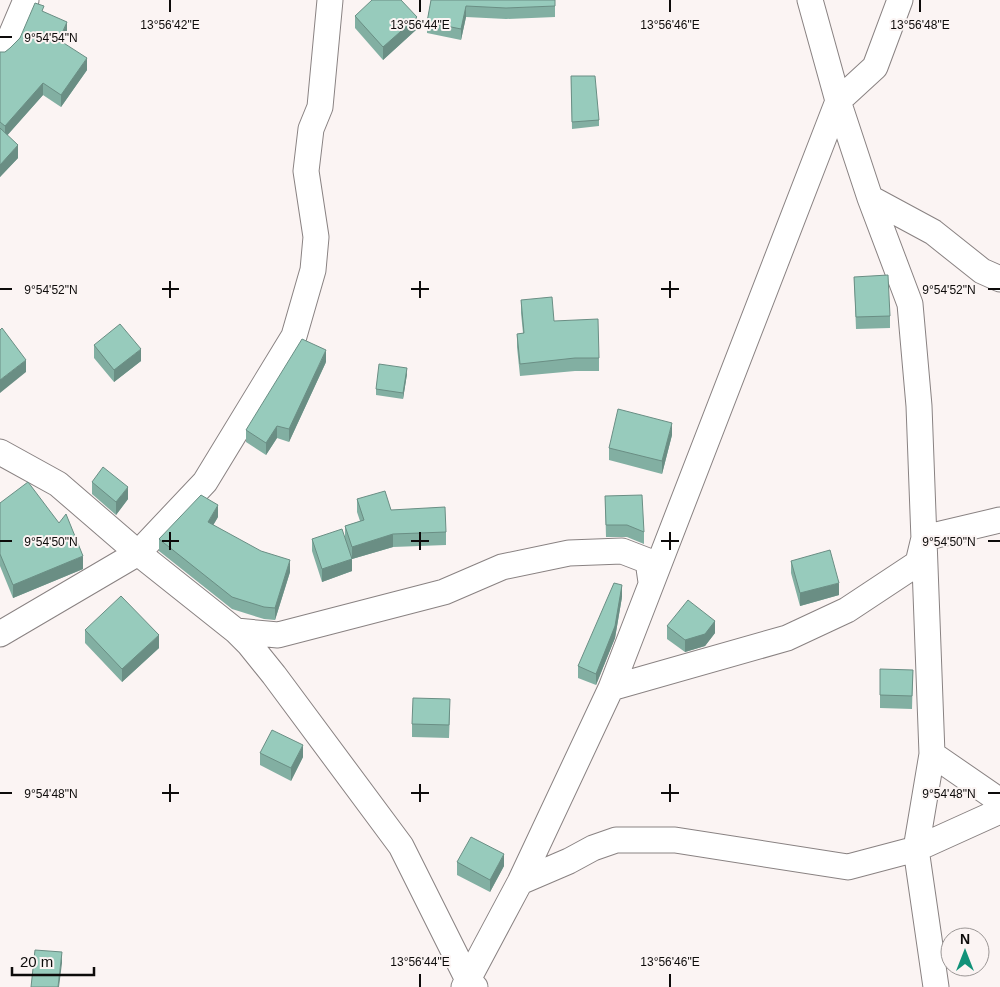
<svg xmlns="http://www.w3.org/2000/svg" width="1000" height="987" font-family="Helvetica,sans-serif">
  <rect width="100%" height="100%" fill="#fbf4f3"/>
  <g fill="none" stroke-linecap="round" stroke-linejoin="round">
    <g stroke="#898282" stroke-width="27">
      <path id="street" d="M810,0l28,101 32,97 40,106 9,102 13,348 -16,95 20,138
        M0,50l9,-10 17,-40
        M870,198l63,34 49,39 18,8
        M0,452l58,32 80,69 98,78 13,13 25,31 127,171 67,134 7,7
        M236,631l42,4 166,-43 58,-25 67,-14 53,-2 26,10 3,21
        M0,634l138,-81 67,-71 89,-146 19,-66 3,-33 -10,-66 5,-42 9,-22 10,-107
        M611,688l176,-50 60,-28 71,-47 6,-25 76,-18
        M932,754l68,47
        M520,882l49,-21 24,-13 23,-8h59l173,27 68,-18 84,-38
        M464,987l56,-105 91,-194 227,-587 37,-34 25,-67"/>
    </g>
    <use href="#street" stroke="#fff" stroke-width="25"/>
  </g>
  <path fill="#82afa2" d="M431,0h124v17l-49,2 -40,-2 -5,23 -34,-7v-11z
    M44,12l23,22 -4,8 24,28 -26,37 -18,-12 -36,40 11,23 -18,19v-125h5l5,-4z
    M355,16l62,13 -34,31 -28,-32z
    M571,76l28,44v6l-27,3z
    M854,277l36,39v12l-34,1z
    M521,300l33,21 45,37v13h-24l-55,5 -3,-29v-13l6,-1 -2,-20z
    M94,345l47,16 -27,21 -20,-24z
    M326,362l-37,80 -12,-4 -11,17 -20,-13v-12z
    M407,374l-4,25 -27,-4v-6z
    M672,435l-10,39 -53,-14v-12z
    M92,482l36,17 -12,16 -24,-21z
    M605,496l39,36v12l-17,-7h-21z
    M357,499l34,11 55,22v13l-53,2 -41,12v12l-30,11 -10,-31v-12l33,-1v-12l15,-5 -3,-9z
    M0,503l83,66 -70,29 -13,-32z
    M218,517l-5,8 77,47 -15,48 -11,-1 -32,-10 -73,-58v-12z
    M791,561l48,34 -39,11 -9,-33z
    M622,597l-7,41 -19,47 -18,-7v-12z
    M667,626l48,7 -10,13 -20,6 -18,-13z
    M85,630l74,18 -37,34 -37,-39z
    M913,670l-1,39 -32,-1v-13z
    M450,712l-1,26 -37,-1v-13z
    M260,753l43,4 -12,24 -31,-16z
    M457,862l47,4 -14,26 -33,-17z"/>
  <path fill="#6a8e84" d="M466,6v11l-5,23v-11z
    M417,17v12l-34,31v-13z
    M67,22v12l-8,17v-11z
    M87,58v12l-26,37v-12z
    M43,83v12l-38,43v-12z
    M18,145v13l-18,19v-12z
    M141,349v12l-27,21v-12z
    M326,350v12l-37,80v-13z
    M26,360v12l-26,21v-13z
    M407,368v6l-4,25v-6z
    M672,423v12l-10,39v-13z
    M277,426v12l-11,17v-12z
    M128,487v12l-12,16v-13z
    M218,505v12l-10,17v-12z
    M393,534v13l-41,12v12l-30,11v-13l30,-10v-12z
    M83,556v13l-70,29v-13z
    M290,560v12l-15,48v-12z
    M839,583v12l-39,11v-13z
    M622,585v12l-7,41 -19,47v-11z
    M715,621v12l-10,13 -20,6v-12z
    M159,635v13l-37,34v-13z
    M303,745v12l-12,24v-13z
    M504,854v12l-14,26v-12z
    M62,952v11l-3,24h-1z"/>
  <path fill="#97cbbc" stroke="#6a8e84" d="M372,0h29l16,17 -34,30 -28,-31z
    M431,0h124v6l-49,2 -40,-2 -5,23 -34,-7z
    M35,3l9,3 -2,5 25,11 -8,18 28,18 -26,37 -18,-12 -38,43 -5,-4v-70h5l5,-4 10,-10z
    M571,76h24l4,44 -27,2z
    M0,128l18,17 -18,20z
    M888,275l2,41 -34,1 -2,-40z
    M552,297l2,24 44,-2 1,39h-24l-55,6 -3,-30 7,-1 -3,-33z
    M120,324l21,25 -27,21 -20,-25z
    M2,328l24,32 -26,20v-50z
    M302,339l24,11 -37,79 -12,-3 -11,17 -20,-13z
    M379,364l28,4 -4,25 -27,-4z
    M618,409l54,14 -10,38 -53,-13z
    M103,467l25,20 -12,15 -24,-20z
    M28,482l31,41 7,-9 17,42 -70,29 -13,-31v-51z
    M385,491l6,19 54,-3 1,25 -53,2 -41,13 -7,-21 19,-6 -7,-21z
    M201,495l17,10 -10,17 53,29 29,9 -15,48 -11,-1 -32,-10 -73,-58z
    M642,495l2,37 -17,-7h-21l-1,-29z
    M342,529l10,30 -30,10 -10,-30z
    M830,550l9,33 -39,10 -9,-32z
    M614,583l8,2 -7,41 -19,48 -18,-8z
    M121,596l38,39 -37,34 -37,-39z
    M688,600l27,21 -10,13 -20,6 -18,-14z
    M880,669l33,1 -1,26 -32,-1z
    M413,698l37,1 -1,26 -37,-1z
    M272,730l31,15 -12,23 -31,-15z
    M471,837l33,17 -14,26 -33,-18z
    M35,950l27,2 -4,35h-27z"/>
  <path fill="none" stroke="#0d0b0a" stroke-width="2" d="M170,0v12M420,0v12M670,0v12M920,0v12M0,37h12M170,281v17M420,281v17M670,281v17M0,289h12M162,289h17M411,289h18M661,289h18M988,289h12M170,532v18M420,532v18M670,532v18M0,541h12M162,541h17M411,541h18M661,541h18M988,541h12M170,784v18M420,784v18M670,784v18M0,793h12M162,793h17M411,793h18M661,793h18M988,793h12M420,974v13M670,974v13"/>
  <g font-size="12" text-anchor="middle" fill="#0d0b0a" stroke="#fbf4f3" stroke-width="4" stroke-linejoin="round" paint-order="stroke">
    <text x="170" y="29">13°56'42"E</text>
    <text x="420" y="29">13°56'44"E</text>
    <text x="670" y="29">13°56'46"E</text>
    <text x="920" y="29">13°56'48"E</text>
    <text x="51" y="42">9°54'54"N</text>
    <text x="51" y="294">9°54'52"N</text>
    <text x="949" y="294">9°54'52"N</text>
    <text x="51" y="546">9°54'50"N</text>
    <text x="949" y="546">9°54'50"N</text>
    <text x="51" y="798">9°54'48"N</text>
    <text x="949" y="798">9°54'48"N</text>
    <text x="420" y="966">13°56'44"E</text>
    <text x="670" y="966">13°56'46"E</text>
  </g>
  <g transform="translate(965 952)"><circle r="24" fill="#fbf4f3" stroke="#9c9796"/>
  <path d="M0-4L9 19L0 12L-9 19Z" fill="#129279"/>
  <text y="-8" font-size="14" font-weight="bold" text-anchor="middle" fill="#0d0b0a">N</text>
  </g>
  <path d="M12 967v8h82v-8" fill="none" stroke="#0d0b0a" stroke-width="2.5"/>
  <text x="20" y="967" font-size="15" fill="#0d0b0a" stroke="#fbf4f3" stroke-width="4" paint-order="stroke">20 m</text>
</svg>
